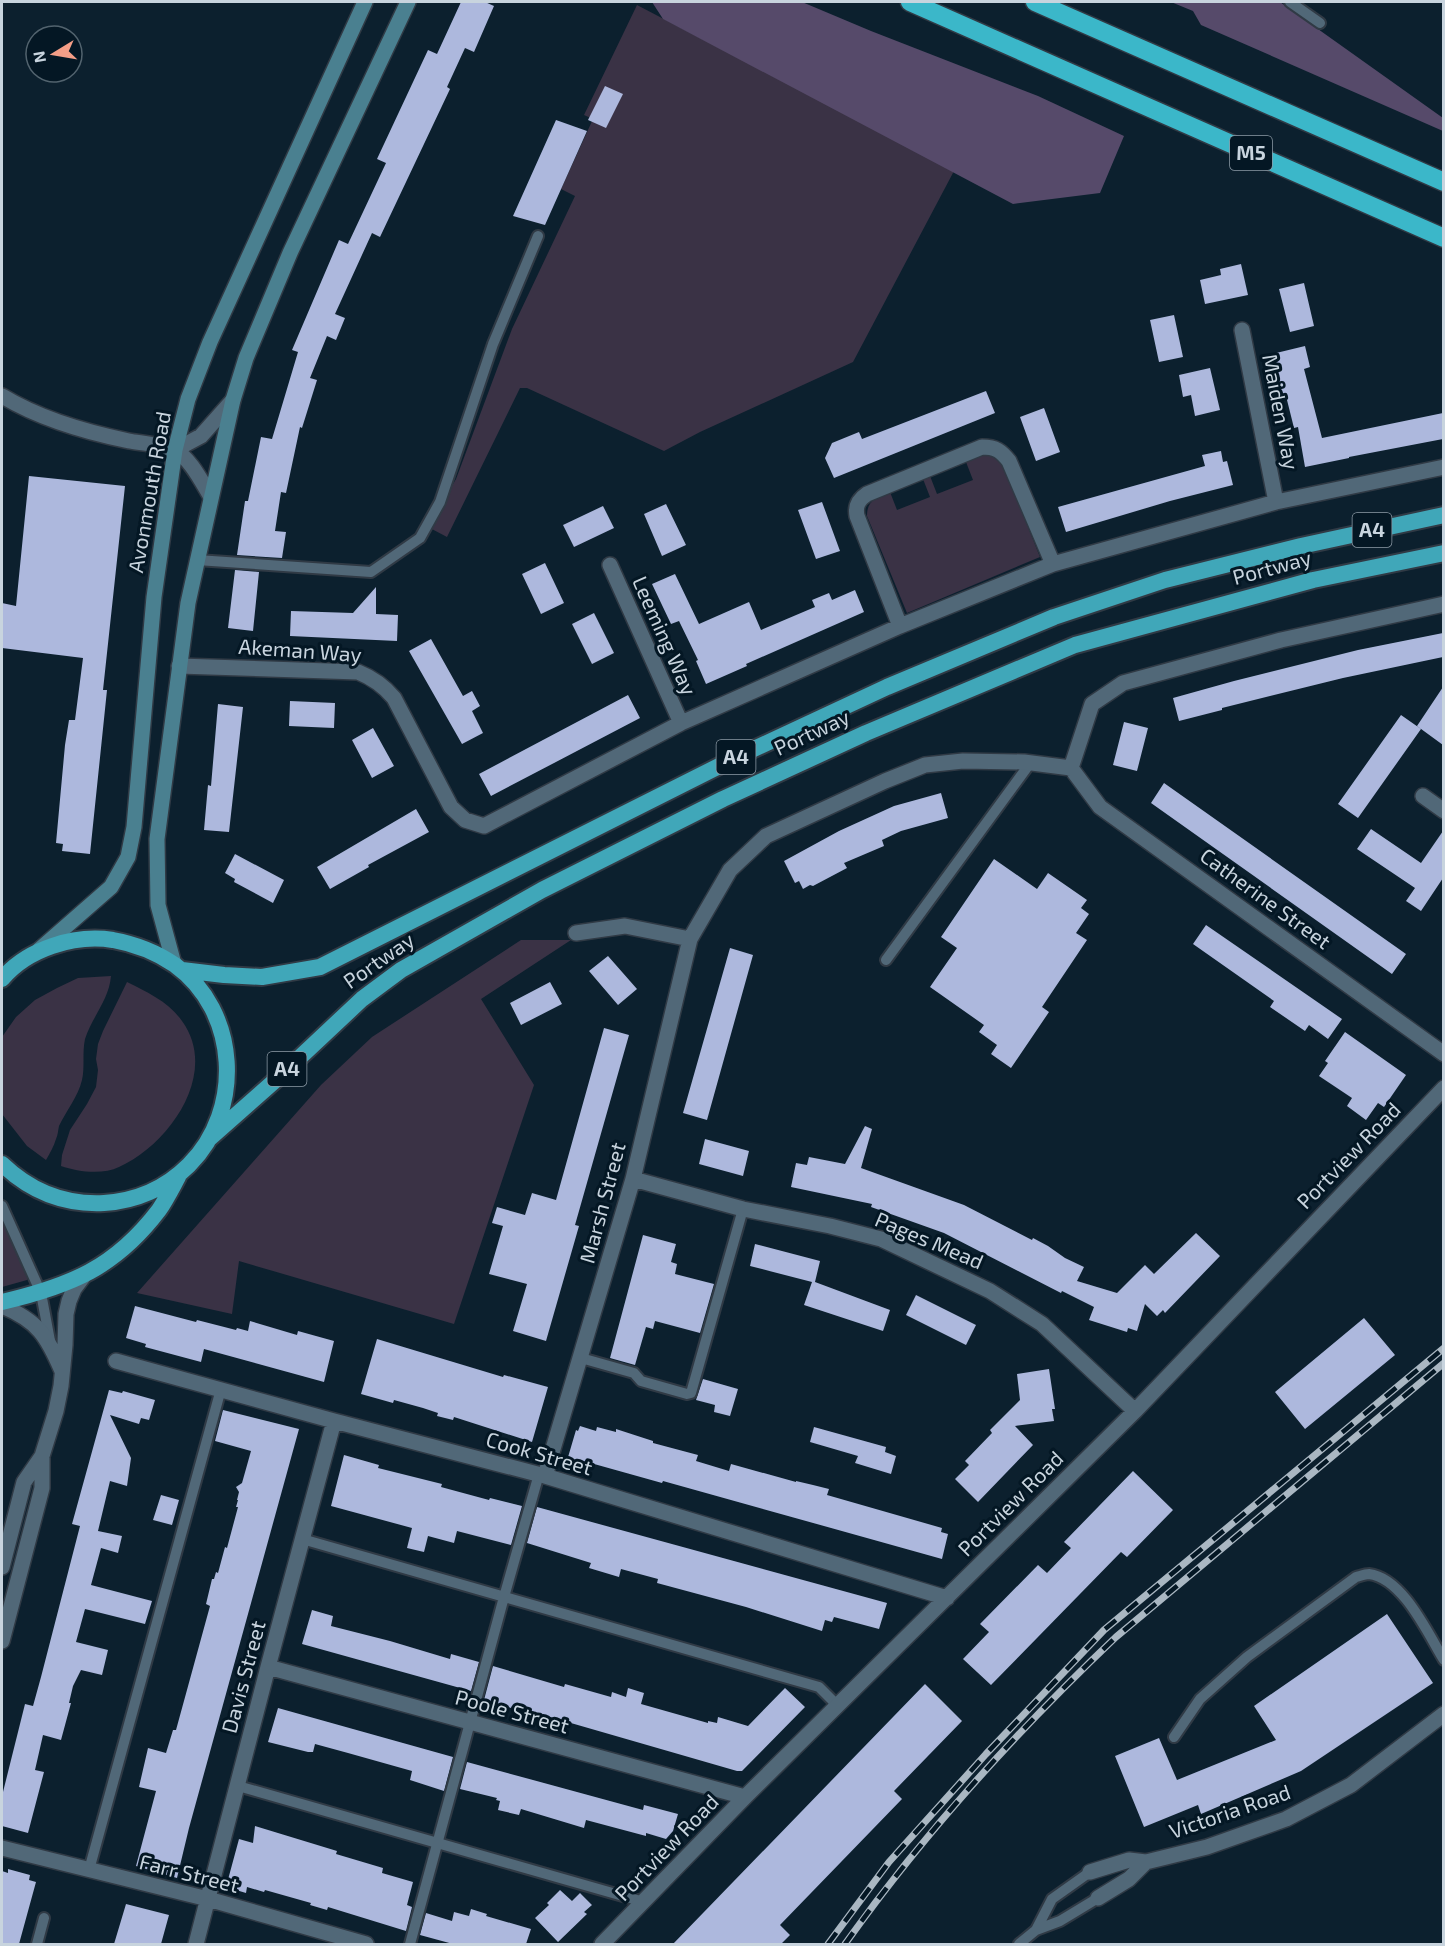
<svg xmlns="http://www.w3.org/2000/svg" width="1445" height="1946" font-family="'Exo 2',sans-serif">
  <rect width="100%" height="100%" fill="#0c202e"/>
  <path fill="#3a3245" d="M637,5l317,166 -101,191 -153,70 -36,19 -137,-63h-7l-73,149 -19,-10 28,-48 56,-150 63,-133 -14,-7 32,-70 -9,-4z
    M990,453l12,9 38,95 -133,56 -40,-97c0,-16 9,-18 23,-24l7,18 33,-13 -7,-18 7,-3 7,18 36,-14 -7,-18 14,-7z
    M521,940h50l-90,59 53,86 -80,239 -215,-63 -7,53 -95,-21 184,-208 51,-48z
    M111,976c-2,24 -19,41 -26,63 -3,14 0,28 -3,41 -4,17 -16,31 -23,46 -1,4 -1,9 -3,13 -2,7 -6,14 -10,21l-19,-14 -25,-32v-77l14,-20 19,-17 22,-12 21,-10z
    M127,982c20,10 42,20 55,39 38,52 -13,124 -63,146 -16,8 -41,5 -58,-1l1,-11 8,-25 17,-26 9,-17 2,-17 -2,-11 2,-15 5,-13z
    M2,1215l27,62 -2,3 -25,7z"/>
  <path fill="#564a6a" d="M652,2h150l69,29 167,65 86,40 -24,57 -87,11 -350,-185z
    M1171,2h109l163,116v13l-242,-106 -8,-14z"/>
  <path fill="#adb8dd" d="M461,2h24l9,4 -20,46 -9,-4 -18,39 3,2 -70,148 -8,-4 -37,81 10,4 -9,22 -9,-4 -17,42 7,2 -15,48 -2,-1 -14,66 -5,-1 -6,39 11,1 -4,26 -45,-3 8,-54h3l13,-64 11,2 26,-87 -6,-2 47,-110 9,4 38,-81 -9,-4 51,-109 9,4z
    M605,86l18,8 -17,34 -18,-8z
    M556,120l31,11 -42,94 -32,-9z
    M1241,264l7,31 -43,9 -5,-24 21,-5 -1,-6z
    M1304,283l10,43 -24,6 -11,-43z
    M1174,315l9,42 -24,5 -9,-42z
    M1305,346l5,21 -6,2 18,69 121,-25v26l-94,18v1l-44,9 -7,-40 -4,1 -8,-32 -3,1 -11,-43z
    M1210,368l10,42 -25,6 -4,-21 -8,2 -4,-22z
    M986,391l9,22 -161,65 -9,-20 7,-15 27,-11 3,7z
    M1044,408l16,44 -24,9 -16,-44z
    M1221,451l2,11 4,-1 6,24 -63,16 -104,31 -8,-25 147,-41 -3,-11z
    M29,476l96,10 -22,204h4l-17,164 -28,-3 1,-7 -7,-1 9,-98 4,-25h6l8,-62 -81,-10v-45l14,3z
    M822,502l18,49 -24,8 -18,-49z
    M666,504l20,41 -24,11 -18,-42z
    M603,506l11,22 -40,19 -11,-22z
    M545,563l19,40 -23,11 -19,-40z
    M235,570l24,2 -6,59 -25,-3z
    M675,574l24,50 50,-22 12,28 54,-23 -3,-7 17,-7 3,7 23,-10 9,22 -118,52 1,2 -41,18 -10,-23 2,-1 -19,-39 -8,3 -19,-40z
    M376,587v27l22,1 -1,26 -107,-5 1,-25 62,2z
    M594,613l20,40 -22,11 -20,-40z
    M1443,633v24l-100,21 -121,30v2l-43,11 -6,-23 61,-17 124,-31z
    M431,639l32,57 9,-5 8,15 -8,5 11,22 -21,11 -53,-93z
    M1443,687v58l-26,-19z
    M628,695l12,23 -149,78 -12,-22z
    M290,701l45,2 -1,25 -45,-2z
    M218,704l25,3 -14,125 -25,-2 4,-45 3,1z
    M1401,715l20,14 -63,89 -20,-14z
    M1124,722l24,6 -11,43 -24,-6z
    M373,728l21,38 -22,12 -20,-38z
    M1164,783l242,171 -14,20 -241,-171z
    M941,793l7,25 -47,13 -19,9 2,6 -40,17 3,5 -34,18 -3,-1 -7,4 -4,-8 -4,2 -11,-22 55,-30 55,-25z
    M416,809l13,23 -61,33 1,2 -39,22 -13,-22z
    M1371,829l50,34 22,-32v47l-22,33 -15,-10 9,-13 -58,-39z
    M235,854l49,26 -11,23 -39,-21 1,-3 -10,-6z
    M994,859l43,30 11,-16 39,27 -6,8 8,6 -13,19 11,7 -45,67 7,5 -38,56 -20,-14 6,-9 -18,-13 5,-7 -54,-38 27,-39 -16,-11z
    M1206,925l136,94 -14,20 -19,-14 -4,6 -35,-24 4,-6 -81,-57z
    M730,948l23,7 -46,165 -24,-7z
    M608,956l29,33 -19,16 -29,-34z
    M550,982l12,22 -41,21 -11,-22z
    M604,1028l25,7 -54,190 4,1 -33,115 -33,-10 14,-47 -38,-10 14,-48 -11,-3 5,-16 28,8 7,-22 24,7z
    M1345,1032l61,43 -22,32 -6,-4 -12,17 -19,-14 5,-8 -33,-22 9,-13 -3,-2z
    M865,1126l7,3 -11,39 103,37 68,35 1,-2 15,8 17,12 19,9 -7,14 40,12 28,-28 9,9 42,-41 24,23 -55,57 -2,-3 -6,6 -12,-12 -8,27 -9,-3 -1,4 -38,-12 5,-13 -32,-16 -1,2 -117,-60 -73,-26 1,-3 -81,-17 5,-24 11,2 2,-8 36,7z
    M705,1139l44,12 -6,25 -44,-12z
    M643,1235l33,9 -5,18 6,2 -2,10 39,10 -14,49 -45,-12 -2,8 -7,-2 -11,38 -25,-7z
    M755,1244l65,17 -5,21 75,28 -7,21 -79,-26 8,-23 -62,-16z
    M916,1295l60,30 -10,20 -60,-30z
    M135,1306l61,16 1,-2 39,10 1,-2 11,3 2,-10 47,14 1,-4 36,10 -10,41 -120,-33 -3,13 -56,-15 1,-3 -20,-6z
    M1364,1318l31,37 -90,74 -30,-37z
    M377,1339l126,38 1,-2 44,12 -16,55 -78,-25 -1,3 -16,-4 1,-3 -15,-5 -29,-8 -1,3 -32,-9z
    M1049,1369l6,40h-3l2,12 -39,5 18,19 -55,57 -23,-23 14,-14 -4,-4 27,-28 -2,-3 30,-30 -3,-26z
    M703,1379l35,10 -8,27 -16,-4 1,-7 -19,-5z
    M109,1390l13,3 1,-2 32,9 -6,20 -8,-2 -2,6 -29,-9 21,43 -4,28 -17,-5 -12,50 24,5 -4,17 -17,-5 -10,37 61,16 -7,23 -60,-15 -9,33 32,8 -6,25 -21,-5 -8,16 -4,17h2l-10,37 -18,-5 -8,35 9,2 -16,61 -26,-7v-30l23,-92 8,2 8,-29 39,-151 -8,-2z
    M223,1410l76,19 -110,399 -12,50 -41,-12 20,-75 -17,-4 9,-39 18,5 7,-23h3l34,-124 -4,-2 6,-25h2l2,-7 2,1 7,-26 2,1 11,-41h-2l2,-7h-1l2,-8 -3,-5 6,-4 9,-32 -36,-10z
    M580,1426l16,5 1,-4 19,5v-3l37,12v2l45,12 -2,6 33,10 2,-7 65,18v-1l17,4 16,4 -2,6 115,33 -1,4 7,2 -6,25 -279,-78 -1,2 -75,-21 -3,8 -18,-6 10,-34 2,1z
    M814,1427l72,20 -1,5 11,4 -5,18 -36,-11 3,-7 -48,-14z
    M344,1455l35,10 -1,3 64,16 -1,3 48,13 1,-2 32,8 -11,39 -54,-14 -3,12 -26,-7 -4,16 -17,-4 5,-20 -81,-22z
    M1133,1471l40,39 -46,47 -6,-5 -130,133 -28,-26 26,-27 -9,-8 58,-59 9,8 24,-25 -7,-6z
    M161,1495l18,5 -7,25 -19,-5z
    M537,1507l350,96 -8,26 -45,-12 -2,5 -7,-2 -3,11 -76,-24 -89,-24 1,-4 -37,-10 -2,8 -30,-9 2,-5 -64,-20z
    M312,1610l21,6 -2,10 59,15 60,18 1,-5 28,8 -8,29 -169,-47z
    M1387,1614l46,69 -132,88 -100,43 -3,-9 -54,22 -29,-71 44,-18 18,42 99,-40 -22,-34z
    M493,1666l71,21 1,-3 46,13 1,-5 14,5 2,-9 16,5 -3,11 67,19v-2l9,2 1,-6 30,9 37,-38 20,19 -63,64h-5l-225,-65 -1,2 -27,-8z
    M925,1684l37,37 -68,70 8,8 -122,126 10,10 -9,9h-108z
    M278,1708l175,49 -9,34 -34,-11 2,-9 -64,-18 -33,-9 -2,8h-5l-40,-10z
    M467,1762l176,48 1,-5 34,9 -5,17 -7,8 -20,-6v3l-60,-16 -2,8 -63,-19 -2,6 -21,-5 2,-9 -4,-1 1,-2 -37,-9z
    M255,1826l82,25 -1,3 47,14 -1,5 31,9 -6,23 5,2 -6,24 -78,-24 -1,3 -17,-5 1,-2 -46,-13 -1,2 -17,-5 -1,6 -20,-6 13,-48 14,4z
    M8,1869l22,6 -1,5 7,2 -17,62h-17v-73l6,2z
    M560,1890l12,11 8,-8 12,12 -8,7 3,2 -29,28 -23,-24 14,-13 -2,-2z
    M126,1904l43,11 -8,29h-47z
    M471,1909l16,5 -1,2 45,13 -5,15h-73l-33,-9 6,-22 26,8 2,-9 15,4z"/>
  <g fill="none" stroke-linecap="round" stroke-linejoin="round">
    <g stroke="#303a45" stroke-width="14">
      <path id="service" d="M1290,2l30,21
        M197,560l174,12 49,-34 20,-36 53,-158 45,-108
        M886,960l145,-198
        M2,1206l39,87 9,48
        M581,1358l53,15 7,8 46,13 4,-1 52,-184
        M302,1539l517,148 19,19
        M1174,1737l26,-38 47,-42 109,-80c4,-1 9,-3 13,-3 34,4 59,60 75,86
        M238,1786l406,116
        M89,1870l132,-481
        M1036,1930l24,-9 38,-23
        M37,1944l7,-26
        M410,1944l94,-347 35,-123
        M1019,1944l17,-14 16,-31 38,-27"/>
    </g>
    <g stroke="#303a45" stroke-width="18">
      <path id="minor" d="M1242,330l34,172
        M2,396c38,23 83,36 127,45 11,2 35,4 45,9 15,6 29,34 37,47
        M175,450l26,-14 32,-36
        M610,565l71,158
        M900,626l-43,-110c-2,-10 1,-16 10,-22l115,-47c14,0 19,4 27,14l44,103
        M179,666l179,6c15,6 26,14 36,26l57,109 14,13 19,6 197,-103 219,-97 153,-62 223,-62 168,-35
        M1071,768l29,39 344,247
        M1423,796l21,15
        M576,933l49,-7 65,13 40,-69 36,-34 119,-55 40,-16 38,-4 61,1 47,6 21,-64 31,-21 158,-43 163,-36
        M633,1179l110,30 87,17 51,13 109,52 52,33 93,87
        M2,1306c36,15 45,30 60,65
        M116,1361l218,60 211,55 402,122
        M545,1476l88,-297 57,-240
        M2,1567l22,-85 18,-26
        M2,1641l40,-153v-32l14,-45 5,-25 4,-41 1,-31 3,-13 5,-12 9,-12
        M268,1667l477,130
        M2,1848l206,51 158,45
        M1090,1872l39,-12 17,2 61,-15 79,-28 65,-34 93,-71
        M1098,1898l31,-19 17,-17
        M196,1944l72,-277 66,-246
        M602,1944l143,-147 390,-386 309,-323"/>
    </g>
    <g stroke="#303a45" stroke-width="18">
      <path id="secondary" d="M39,950l72,-63 17,-30 6,-30 20,-230 21,-147 13,-51 22,-57 155,-340
        M174,964l-16,-59 -1,-66 31,-236 45,-203 13,-42 44,-105 118,-251"/>
    </g>
    <g stroke="#303a45" stroke-width="20">
      <path id="trunk" d="M182,970l42,5 38,2 58,-10 421,-212 146,-68 167,-70 111,-37 136,-34 143,-31
        M2,979c25,-30 72,-45 111,-39 22,4 43,12 62,25 64,46 69,145 14,200 -23,23 -53,36 -85,38 -40,2 -74,-12 -102,-39
        M210,1138l69,-61 83,-78 39,-29 141,-80 181,-91 143,-66 209,-88 238,-65 131,-27
        M2,1302c68,-16 113,-34 157,-92 7,-10 13,-22 19,-33"/>
    </g>
    <g stroke="#303a45" stroke-width="21">
      <path id="motorway" d="M910,2l534,236
        M1035,2l409,180"/>
    </g>
    <use href="#service" stroke="#516878" stroke-width="10"/>
    <use href="#minor" stroke="#516878" stroke-width="15"/>
    <use href="#secondary" stroke="#4a8090" stroke-width="15"/>
    <use href="#trunk" stroke="#40a7b9" stroke-width="16"/>
    <use href="#motorway" stroke="#3bb7c9" stroke-width="18"/>
    <g stroke="#aab7c2" stroke-width="7">
      <path id="rail" d="M828,1944l61,-82 97,-108 118,-124 340,-282
        M845,1944c79,-111 172,-213 271,-307l328,-274"/>
    </g>
    <use href="#rail" stroke="#041724" stroke-width="4.5" stroke-dasharray="14" stroke-linecap="butt"/>
  </g>
  <g text-anchor="middle" stroke-width="6" stroke-linejoin="round" paint-order="stroke">
    <g fill="#041724" stroke="#8d9ba6" stroke-width="1.5">
      <rect x="1230" y="136" width="42" height="34" rx="4.5"/>
      <rect x="1352.5" y="513" width="39" height="34" rx="4.5"/>
      <rect x="716.5" y="740" width="39" height="34" rx="4.5"/>
      <rect x="267.5" y="1052" width="39" height="34" rx="4.5"/>
    </g>
    <g font-size="20" font-weight="bold" fill="#c8d4de">
      <text x="1251" y="160">M5</text>
      <text x="1372" y="537">A4</text>
      <text x="736" y="764">A4</text>
      <text x="287" y="1076">A4</text>
    </g>
    <g font-size="21" fill="#c8d4de" stroke="#041724">
      <text transform="translate(1280 412) rotate(79)" y="7">Maiden Way</text>
      <text transform="translate(150 492) rotate(-80)" y="7">Avonmouth Road</text>
      <text transform="translate(1272 568) rotate(-15)" y="7">Portway</text>
      <text transform="translate(664 636) rotate(66)" y="7">Leeming Way</text>
      <text transform="translate(300 651) rotate(4)" y="7">Akeman Way</text>
      <text transform="translate(812 733) rotate(-25)" y="7">Portway</text>
      <text transform="translate(1265 899) rotate(36)" y="7">Catherine Street</text>
      <text transform="translate(379 961) rotate(-35)" y="7">Portway</text>
      <text transform="translate(1349 1156) rotate(-46)" y="7">Portview Road</text>
      <text transform="translate(603 1203) rotate(-75)" y="7">Marsh Street</text>
      <text transform="translate(929 1241) rotate(23)" y="7">Pages Mead</text>
      <text transform="translate(539 1454) rotate(16)" y="7">Cook Street</text>
      <text transform="translate(1011 1504) rotate(-45)" y="7">Portview Road</text>
      <text transform="translate(244 1677) rotate(-75)" y="7">Davis Street</text>
      <text transform="translate(512 1712) rotate(15)" y="7">Poole Street</text>
      <text transform="translate(1230 1812) rotate(-19)" y="7">Victoria Road</text>
      <text transform="translate(667 1848) rotate(-46)" y="7">Portview Road</text>
      <text transform="translate(189 1874) rotate(14)" y="7">Farr Street</text>
    </g>
  </g>
  <rect width="1445" height="1946" fill="none" stroke="#c8d4de" stroke-width="6"/>
  <g transform="translate(54 54) rotate(259)"><circle r="28" fill="#041724" stroke="#52636e" stroke-width="1.5"/>
  <path d="M0-4.5L10 22L0 15L-10 22Z" fill="#f49e87"/>
  <text y="-9" font-size="16" font-weight="bold" text-anchor="middle" fill="#c8d4de">N</text>
  </g>
</svg>
